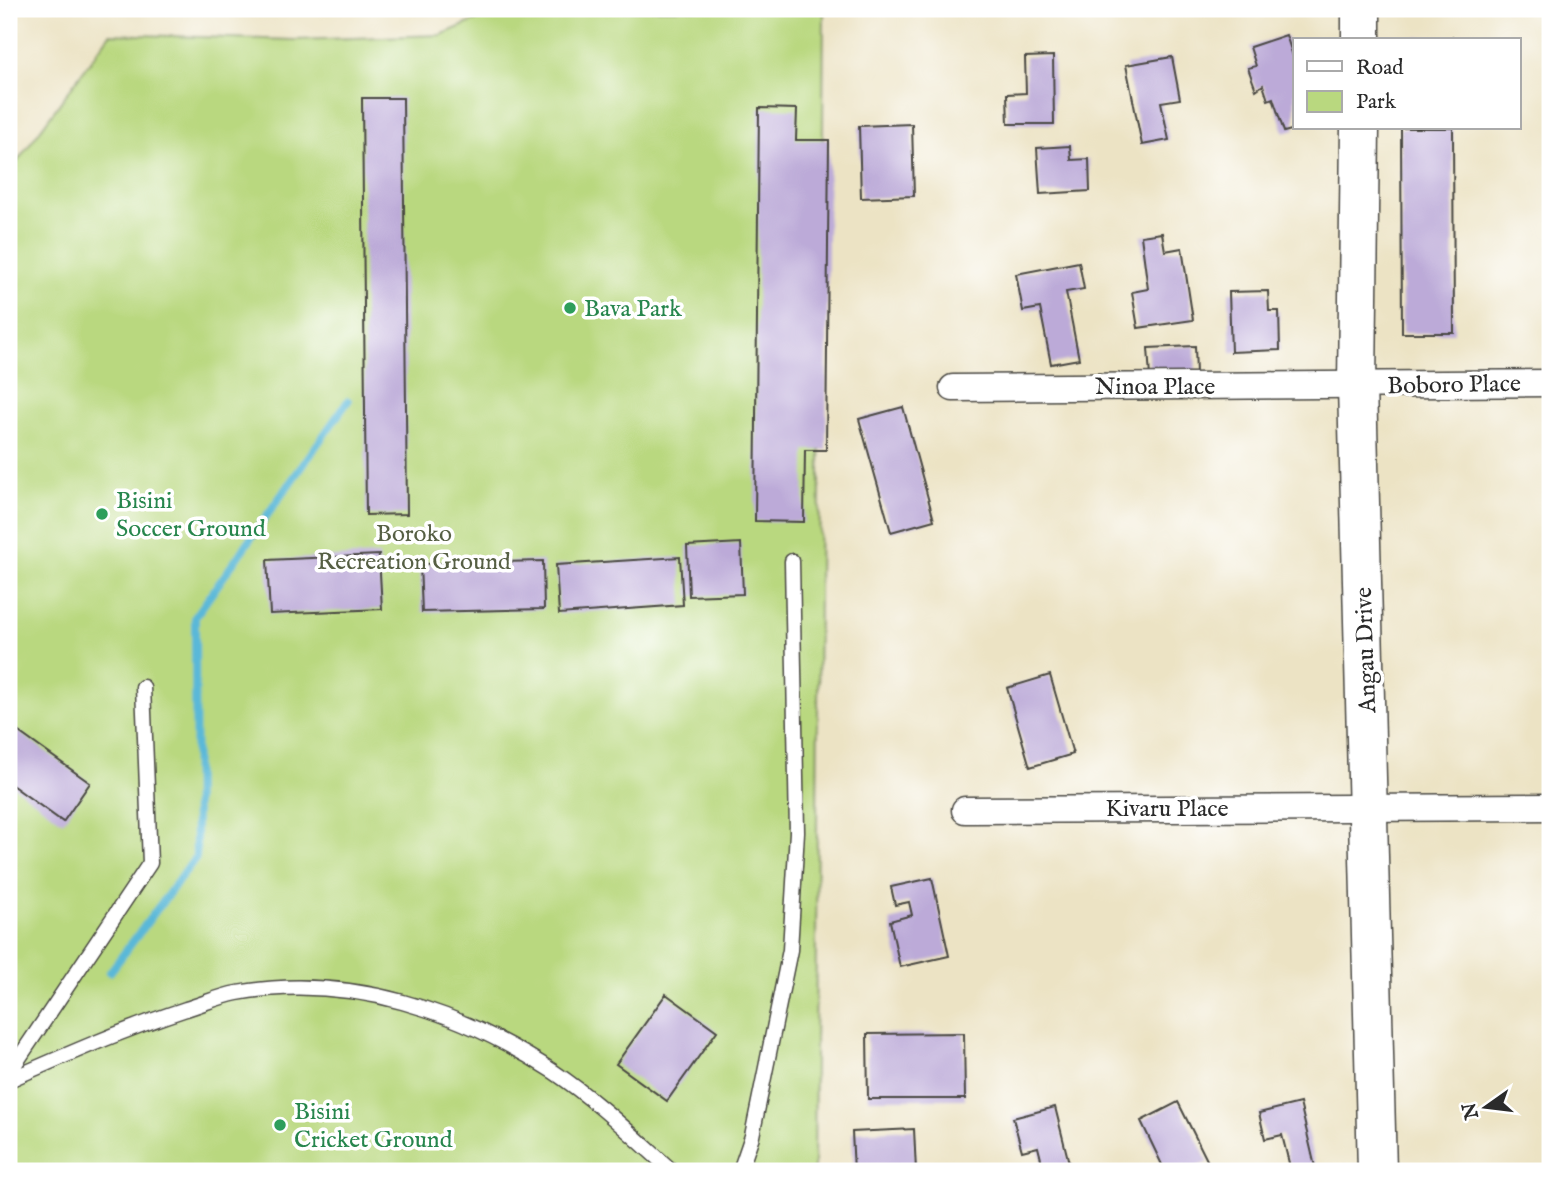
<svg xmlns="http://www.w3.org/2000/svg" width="1559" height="1180" font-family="'IM FELL English',serif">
  <rect width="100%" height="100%" fill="#fff"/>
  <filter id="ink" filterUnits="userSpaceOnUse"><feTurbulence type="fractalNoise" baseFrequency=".0143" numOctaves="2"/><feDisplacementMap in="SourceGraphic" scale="14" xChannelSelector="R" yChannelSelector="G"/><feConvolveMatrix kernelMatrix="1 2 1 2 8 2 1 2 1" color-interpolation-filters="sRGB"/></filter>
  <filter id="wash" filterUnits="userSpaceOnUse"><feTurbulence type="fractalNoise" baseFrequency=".00686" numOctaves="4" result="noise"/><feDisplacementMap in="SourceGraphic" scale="28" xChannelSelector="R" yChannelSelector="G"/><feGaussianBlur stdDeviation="1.57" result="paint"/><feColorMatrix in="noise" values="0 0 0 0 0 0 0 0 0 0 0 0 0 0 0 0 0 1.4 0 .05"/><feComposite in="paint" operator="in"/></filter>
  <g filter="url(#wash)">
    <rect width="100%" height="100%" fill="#ece3c4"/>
    <path fill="#b9d87f" stroke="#728255" stroke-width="2" d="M654,9h170l-10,1162h-805v-998l101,-139 184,6 147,-5 45,-19z"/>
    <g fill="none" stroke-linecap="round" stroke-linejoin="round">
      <path stroke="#5ab8d8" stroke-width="8" d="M110,972l86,-115 -1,-240 153,-216"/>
    </g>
    <g id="blocks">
      <path fill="#bcaad8" d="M1286,35l9,27v67l-11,3 -11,-34 -5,2 -5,-15 -7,5 -8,-22 8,-2 -6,-19z
        M1401,37h52v3h-52z
        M1053,56l1,68h-46l-1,-30 19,-1 -1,-36z
        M1172,57l8,42 -19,3 8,38 -27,5 -16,-80z
        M362,98h41l4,416 -41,1z
        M759,108l38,1 -1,31h33l-3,310h-21l-1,72 -49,-1z
        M912,124l2,72 -53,2 -2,-72z
        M1401,128h52l1,205h-52z
        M1070,146l1,14 18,-1 1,32 -50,3 -3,-46z
        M1162,233l3,18 17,-3 11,72 -55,8 -6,-36 16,-3 -7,-53z
        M1079,262l5,27 -18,3 13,67 -28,5 -11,-56 -17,3 -7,-37z
        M1268,291l1,20h10l1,39 -49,2 -2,-60z
        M1195,346l1,28 -46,3 -2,-29z
        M903,407l31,113 -43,12 -32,-113z
        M741,543l2,51 -54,2 -2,-50z
        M379,555l3,54 -112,5 -3,-54z
        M680,557l3,48 -124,9 -3,-49z
        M543,561l1,48 -122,3 -2,-48z
        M1050,675l23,79 -43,13 -23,-79z
        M9,725l81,58 -27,39 -54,-39z
        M932,878l17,78 -49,11 -10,-46 22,-6 -3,-13 -14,3 -4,-18z
        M666,994l51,37 -50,70 -51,-37z
        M964,1033l1,66h-97l-1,-65z
        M1178,1102l30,60 -20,9h-23l-24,-50z
        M1300,1103l16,68h-25l-9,-36 -17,4 -6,-26z
        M1055,1107l16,64h-27l-6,-24 -16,4 -9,-33z
        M914,1129l2,42h-62l-2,-39z"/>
    </g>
  </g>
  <g filter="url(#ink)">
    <use href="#blocks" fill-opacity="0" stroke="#484742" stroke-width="2"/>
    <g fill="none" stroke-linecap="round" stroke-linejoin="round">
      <g stroke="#484742" stroke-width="17">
        <path id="lane" d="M9,1073l141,-210 -7,-176
          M9,1080c59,-26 116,-51 177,-71 17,-5 34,-13 51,-16 113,-20 224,18 317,79 43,29 80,65 118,99
          M740,1171l12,-35 38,-186 7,-118 -5,-271"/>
      </g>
      <g stroke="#484742" stroke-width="29">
        <path id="street" d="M953,388l597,-5
          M965,810l585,-3"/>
      </g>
      <g stroke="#484742" stroke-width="41">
        <path id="secondary" d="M1361,40v-31
          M1360,128l-3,257 20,786"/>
      </g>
      <use href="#lane" stroke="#fff" stroke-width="14"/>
      <use href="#street" stroke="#fff" stroke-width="26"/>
      <use href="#secondary" stroke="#fff" stroke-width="38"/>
    </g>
  </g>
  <g fill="#2e9e5b" stroke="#fff" stroke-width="2.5">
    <circle cx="570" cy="308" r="7"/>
    <circle cx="102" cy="514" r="7"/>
    <circle cx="280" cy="1125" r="7"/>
  </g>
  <g text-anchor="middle" stroke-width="7" stroke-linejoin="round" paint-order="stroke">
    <g font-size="24" fill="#27864d" stroke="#fff" text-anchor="start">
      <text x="584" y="316">Bava Park</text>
      <text x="116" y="508">Bisini<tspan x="116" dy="28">Soccer Ground</tspan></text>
      <text x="294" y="1119">Bisini<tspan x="294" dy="28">Cricket Ground</tspan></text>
    </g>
    <g font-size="24" fill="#2b2b2b" stroke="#fff">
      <text transform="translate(1454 384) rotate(-1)" y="8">Boboro Place</text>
      <text x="1155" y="394">Ninoa Place</text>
      <text transform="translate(1365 650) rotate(-92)" y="8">Angau Drive</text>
      <text x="1167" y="816">Kivaru Place</text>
    </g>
    <g font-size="24" fill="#565f44" stroke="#fff">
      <text x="414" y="541">Boroko<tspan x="414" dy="28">Recreation Ground</tspan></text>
    </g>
  </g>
  <rect width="1559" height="1180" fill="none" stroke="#fff" stroke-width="35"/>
  <rect x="1293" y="38" width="228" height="91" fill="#ffffff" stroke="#aaaaaa" stroke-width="2"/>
  <rect x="1307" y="61" width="35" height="10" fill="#ffffff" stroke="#aaaaaa" stroke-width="2"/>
  <text x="1356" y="74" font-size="21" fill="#2b2b2b">Road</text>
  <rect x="1307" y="91" width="35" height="21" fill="#b9d87f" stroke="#aaaaaa" stroke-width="2"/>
  <text x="1356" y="108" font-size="21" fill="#2b2b2b">Park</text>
  <g transform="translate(1486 1107) rotate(256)" stroke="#ffffff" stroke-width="5" paint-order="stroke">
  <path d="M0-5L12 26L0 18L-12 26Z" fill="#2b2b2b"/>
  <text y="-10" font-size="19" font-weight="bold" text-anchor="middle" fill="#2b2b2b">N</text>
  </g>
</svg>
